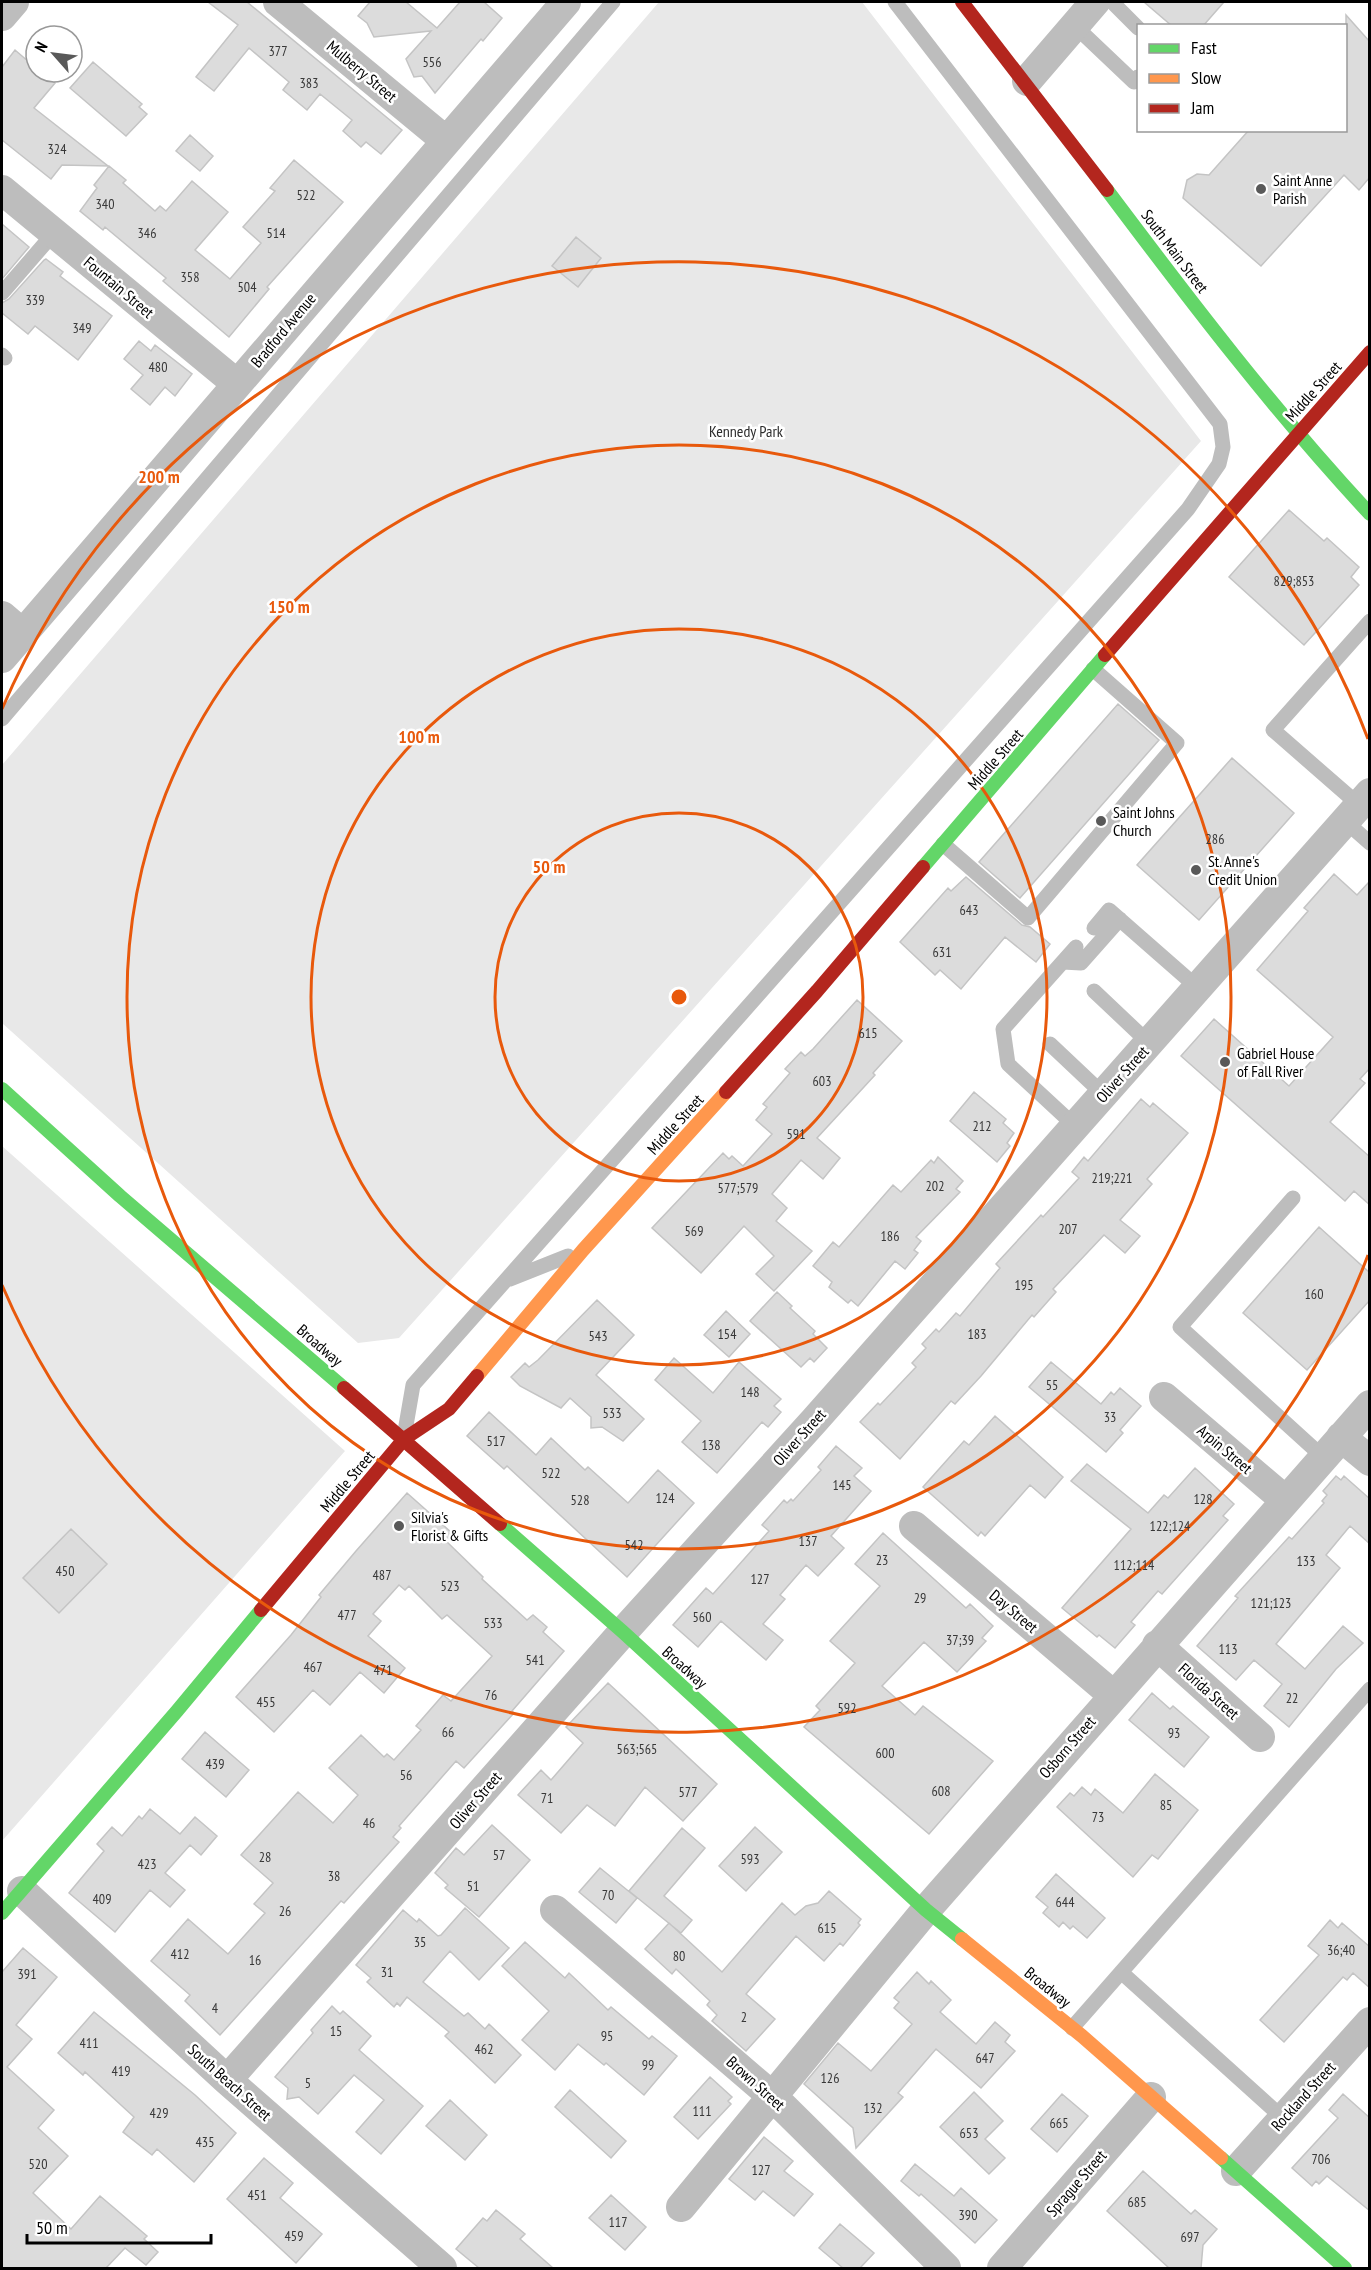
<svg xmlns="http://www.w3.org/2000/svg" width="1371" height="2270" font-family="'PT Sans Narrow',sans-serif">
  <rect width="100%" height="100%" fill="#fff"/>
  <path fill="#e8e8e8" d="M659,2h203l339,439 -802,897 -41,5 -356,-320v-258z
    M2,1146l343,305 -343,390z"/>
  <path fill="#dcdcdc" stroke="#c4c4c4" stroke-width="1.5" d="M208,2h39l155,128 -21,24 -15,-12 -5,5 -18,-16 9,-11 -32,-26 -13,16 -24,-20 6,-8 -40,-34 -35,43 -18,-14 42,-52z
    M370,2h36l31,26 23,-26h24l18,16 -19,23 -2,-2 -46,54 -13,-17 -8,1 -8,-18 25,-28 -57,6 -7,-14 -9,-7z
    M1144,2h80l-21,24h-31z
    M1346,15l24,27v135l-11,13 -15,-15 -83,91 -78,-68 4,-18 10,-6 12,1 40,-45h97z
    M15,50l21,18v4h5l14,11 -21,25 74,58 -46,-1 -11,14 -49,-39v-73z
    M93,62l49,42 -3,3 8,7 -21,22 -56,-48z
    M190,135l23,21 -13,15 -24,-20z
    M294,160l49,42 -76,85 2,2 -40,48 -66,-56 3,-3 -61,-51 -2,3 -23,-19 17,-23 -3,-3 15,-19 17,14 -3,3 32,28 5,-5 6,5 26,-30 36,31 -33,38 35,29 31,-36 -18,-16 32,-36 -5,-3z
    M2,224l27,23 -27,32z
    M576,237l25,21 -23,29 -26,-21z
    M46,259l17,13 -3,4 52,40 -34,44 -43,-34 -7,8 -26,-21v-10l7,-4 35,-39z
    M139,341l12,10 4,-6 37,29 -17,22 -10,-9 -15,18 -19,-16 12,-14 -19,-16z
    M1289,510l35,31 3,-3 32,29 -8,10 8,8 -55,60 -75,-68z
    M1118,704l41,36 -139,158 -41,-36z
    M1232,758l62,55 -95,107 -62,-55z
    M1334,874l23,21 13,-14v187l-10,11 5,4 -35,39 40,35v48l-16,-14 -9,10 -164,-145 33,-37 75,67 44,-49 -76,-67 51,-59 -4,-3z
    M966,877l56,48 8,2 20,17 -14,18 -31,-25 -44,52 -21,-19 -5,5 -35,-33 48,-54 3,3z
    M857,1000l45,41 -29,32 2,2 -58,63 23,20 -17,21 -22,-19 -29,34 15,14 -11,13 36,30 -38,40 -18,-17 18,-18 -30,-30 -43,47 -49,-45 71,-75 6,6 3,-3 11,10 29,-32 -16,-14 11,-13 -4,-3 27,-31 -5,-4 16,-17 4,4 8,-7z
    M974,1092l32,27 -3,4 11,10 -7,10 3,3 -13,16 -47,-41z
    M1141,1099l9,8 3,-4 35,30 -41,46 5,5 -32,36 20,16 -15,17 -21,-18 -51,54 3,3 -22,25 -2,-2 -51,61 -26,28 -4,-3 -51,58 -40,-37 18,-19 2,2 36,-38 -4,-4 14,-15 -4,-4 14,-15 3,3 17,-19 4,3 40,-48 -4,-4 45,-49 2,2 36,-39 -7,-6 12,-15 4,4z
    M938,1157l25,24 -7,8 4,3 -44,45 5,4 -7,9 4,3 -13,16 -10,-8 -37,45 -7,-6 -3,3 -19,-16 3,-5 -19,-16 20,-24 6,5 54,-62 8,7 30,-32 3,3z
    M1319,1227l51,46v27l-63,70 -64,-57z
    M777,1292l15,14 -2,2 25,23 -2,3 14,14 -13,14 -4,-4 -9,9 -51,-46z
    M597,1300l37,35 -38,40 48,44 -21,22 -21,-14 -11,1v-11l-21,-19 -9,10 -41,-22 -9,-9 14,-14 4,4 9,-7z
    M726,1311l24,23 -21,23 -25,-22z
    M674,1358l39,35 26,-31 42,37 -7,7 7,6 -13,15 -6,-5 -45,51 -35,-31 19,-21 -46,-41z
    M1051,1362l50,42 10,-12 3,3 6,-7 21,18 -21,24 3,3 -17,19 -77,-65z
    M489,1412l47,43 15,-17 34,32 3,-3 40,36 30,-33 36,33 -67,74 -120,-111 -3,3 -37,-33z
    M995,1416l68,61 -18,21 -15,-13 -45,51 -4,-4 -3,4 -55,-49 41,-46 5,4z
    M836,1446l26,22 -8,8 17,15 -40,45 13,12 -26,28 -12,-11 -26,30 5,4 -22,25 20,16 -17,20 -45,-39 -23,26 -25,-22 33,-37 7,6 56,-63 -7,-6 22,-25 3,3 4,-4 2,2 28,-31 -3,-3z
    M1087,1464l61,49 16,-18 4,3 27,-30 39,36 -11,12 5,4 -66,74 -4,-3 -27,31 4,3 -20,23 -16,-13 -2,2 -35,-29 69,-79 -60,-48z
    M1336,1476l5,4 3,-4 26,23v45l-20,-18 -24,29 14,13 -64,76 29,25 38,-43 20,17 -27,26 -47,58 -25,-21 18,-22 -28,-24 -18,20 -39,-34 41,-48 -3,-2 54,-59 3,2 32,-36 -2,-2 5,-6 -4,-4z
    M407,1493l45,40 -6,8 37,36 -1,2 45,41 6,-5 14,12 -4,5 21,19 -52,60 2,2 -50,55 -8,-7 -57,65 2,2 -8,9 6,5 -55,61 -3,-2 -121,134 -35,-34 5,-6 -39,-34 37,-42 40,35 37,-41 -11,-9 19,-21 -32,-28 57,-63 35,31 25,-28 -29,-27 32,-33 23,22 3,-3 7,6 27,-30 -5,-4 27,-31 8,6 41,-45 -45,-41 -5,4 -33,-33 -4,4 -6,-5 -26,29 8,7 -13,15 37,32 -21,25 -24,-21 -30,33 -17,-15 -39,42 -38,-35 55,-62 30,-38 -2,-2 37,-44z
    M71,1529l36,35 -48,49 -36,-35z
    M883,1533l83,75 4,-4 23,22 -11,12 4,3 -29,31 -33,-30 -42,44 33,29 8,-9 70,55 -64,73 -125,-107 16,-17 -4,-4 39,-43 -25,-22 50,-55 -25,-22z
    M608,1683l109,101 -34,37 -38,-34 -30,39 -28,-21 -26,28 -43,-38 23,-25 10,10 32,-37 -17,-16z
    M1152,1693l18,16 3,-3 36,31 -25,30 -55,-47z
    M205,1732l44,38 -23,27 -44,-38z
    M1155,1774l43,36 -40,49 -6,-4 -19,22 -76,-70 13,-14 4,3 8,-9 9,8 4,-6 28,24z
    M150,1809l30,25 15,-17 22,19 -16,19 -11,-10 -25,28 20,17 -15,17 -20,-17 -35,42 -46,-39 35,-42 -7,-7 15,-17 10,9 17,-20 3,3z
    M492,1825l38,35 -51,57 -34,-29 3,-3 -13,-12 21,-25 8,7z
    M755,1827l27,25 -36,39 -27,-25z
    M682,1828l23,20 -41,48 28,24 -11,13 -52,-42z
    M600,1868l37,30 -21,25 -37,-31z
    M1056,1874l49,44 -18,20 -14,-12 -3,3 -7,-7 -4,5 -16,-14 5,-6 -12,-10z
    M829,1891l32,28 -3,4 2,2 -17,21 -3,-3 -16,18 -28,-25 -50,58 29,25 -29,32 -34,-30 5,-6 -10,-10 3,-4 -34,-32 -4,5 -27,-25 24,-26 53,49 60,-69 13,12 11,-9 12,-3z
    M465,1908l44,40 -30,32 -29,-29 -27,31 41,34 4,-3 17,16 4,-5 32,31 -26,28 -50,-47 4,-4 -42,-35 -7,9 -3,-3 -3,4 -27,-25 4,-4 -15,-13 47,-55 14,12 2,-3 19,17 3,-1z
    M1330,1920l8,8 4,-5 28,24v41l-17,-15 -6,7 -4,-3 -59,65 -24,-22 59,-65 -11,-9z
    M525,1942l40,36 4,-5 39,37 3,-3 38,32 3,-3 25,20 -33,39 -38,-32 -2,2 -26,-21 -23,26 -33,-30 27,-29 -47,-45z
    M23,1948l34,29 -41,48 16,14 -25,28 47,43 -16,18 30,28 -35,37 38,36 29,-33 47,40 -3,3 14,13 -12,13 -21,-17 -19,20h-104v-296z
    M917,1972l12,12 2,-3 20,19 -11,12 36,32 19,-22 15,13 -5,7 10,9 -34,37 -45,-39 -38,44 5,4 -47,51 -3,-20 -49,-44 34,-41 33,28 41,-47 -18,-16 5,-6 -5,-4z
    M332,2006l8,8 3,-3 28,25 -12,14 64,56 -42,48 -25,-22 28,-32 -30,-25 -36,39 -19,-17 -12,2 1,-11 -13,-11 38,-44 -2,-3z
    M94,2012l101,83 41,38 -42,49 -37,-33 -5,6 -29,-23 11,-15 -49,-45 -2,3 -25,-22z
    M710,2077l22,20 -4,4 3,3 -33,35 -24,-22z
    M570,2090l56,51 -15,17 -56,-51z
    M974,2092l29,29 -18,18 20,19 -16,16 -49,-47z
    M1062,2094l26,22 -31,36 -26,-23z
    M1343,2094l27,24v93l-43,-35 -8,8 -3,-3 -4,5 -20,-18 46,-50 -9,-8z
    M450,2100l37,35 -22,25 -39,-34z
    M764,2137l29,24 -9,10 29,23 -19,22 -31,-25 -8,9 -26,-21z
    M264,2158l29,25 -13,15 42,36 -26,29 -69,-64z
    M915,2164l39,32 7,-8 36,32 -22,23 -54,-49 -2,2 -18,-15z
    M1143,2171l48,43 4,-4 22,19 -14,16 -2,23h-32l-62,-57z
    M611,2195l35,32 -21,23 -36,-32z
    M496,2210l29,24 -5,5 33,29h-74l-23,-19 27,-31 4,3z
    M840,2224l34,29 -14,15h-17l-24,-20z"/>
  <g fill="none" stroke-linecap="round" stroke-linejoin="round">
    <path stroke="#bdbdbd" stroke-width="15" d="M1112,2l26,26
      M1075,26l59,56 4,-5
      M2,293l52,-60
      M2,355l3,3
      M2,719l611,-717
      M1359,805l-86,-75 97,-109
      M1345,821l25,22
      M943,844l85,74 149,-175 -84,-74
      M1094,928l15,-18 89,78
      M1063,962l18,1 39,-44
      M1094,991l55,52
      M1050,1044l53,50
      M1075,1126l-67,-62 -5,-35 73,-82
      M1293,1198l-113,129 143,130
      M510,1279l58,-23
      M404,1437l9,-52 775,-876 31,-45 4,-17 -3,-23 -325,-422
      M1121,1972l162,146
      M1072,2028l298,-339"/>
    <path stroke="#bdbdbd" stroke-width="30" d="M278,2l167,138
      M2,16l12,-14
      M1027,81l68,-79
      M2,190l235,194
      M2,616l21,18
      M2,658l564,-656
      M1164,1397l121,103
      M1341,1437l29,24
      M914,1526l199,169
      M1157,1645l103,92
      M22,1891l205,189 215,188
      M555,1910l217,186 174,172
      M227,2080l396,-448 191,-211 556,-628
      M1236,2171l134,-149
      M681,2207l245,-297 444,-505
      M1002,2268l149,-171"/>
    <path stroke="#63d668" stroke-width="14" d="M1107,190c84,112 168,222 263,324
      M923,867l182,-212
      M2,1089l118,107 224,192
      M500,1524l123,108 303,278 36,29
      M2,1913l175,-202 84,-101
      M1221,2158l124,110"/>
    <path stroke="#ff974d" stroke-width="14" d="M477,1376l106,-126 143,-158
      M962,1939l120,97 139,122"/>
    <path stroke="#b3261e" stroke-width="14" d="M962,2l145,188
      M1105,655l265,-303
      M726,1092l91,-101 106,-124
      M344,1388l156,136
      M261,1610l143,-171 45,-30 28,-33"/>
  </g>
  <g fill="none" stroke="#e8590c" stroke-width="3">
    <circle cx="679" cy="997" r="184"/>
    <circle cx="679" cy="997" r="368"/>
    <circle cx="679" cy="997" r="552"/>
    <path d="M1368 1255A736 736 0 0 1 2 1285M2 709A736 736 0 0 1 1368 739"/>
  </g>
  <g fill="#595959" stroke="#fff" stroke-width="2">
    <circle cx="1261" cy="189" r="6"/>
    <circle cx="1101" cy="821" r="6"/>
    <circle cx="1196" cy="870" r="6"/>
    <circle cx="1225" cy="1062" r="6"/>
    <circle cx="399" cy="1526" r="6"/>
  </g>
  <g text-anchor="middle" stroke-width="5" stroke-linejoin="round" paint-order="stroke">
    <g font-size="14" fill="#373737">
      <text x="278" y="56">377</text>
      <text x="432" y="67">556</text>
      <text x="309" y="88">383</text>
      <text x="57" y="154">324</text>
      <text x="306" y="200">522</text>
      <text x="105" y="209">340</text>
      <text x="147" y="238">346</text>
      <text x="276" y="238">514</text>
      <text x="190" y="282">358</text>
      <text x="247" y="292">504</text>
      <text x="35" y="305">339</text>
      <text x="82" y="333">349</text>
      <text x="158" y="372">480</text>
      <text x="1294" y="586">829;853</text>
      <text x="1215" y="844">286</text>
      <text x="969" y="915">643</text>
      <text x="942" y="957">631</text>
      <text x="868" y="1038">615</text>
      <text x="822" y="1086">603</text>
      <text x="982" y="1131">212</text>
      <text x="796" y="1139">591</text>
      <text x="1112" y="1183">219;221</text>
      <text x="935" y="1191">202</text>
      <text x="738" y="1193">577;579</text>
      <text x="1068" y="1234">207</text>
      <text x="694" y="1236">569</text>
      <text x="890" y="1241">186</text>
      <text x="1024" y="1290">195</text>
      <text x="1314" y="1299">160</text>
      <text x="727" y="1339">154</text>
      <text x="977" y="1339">183</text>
      <text x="598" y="1341">543</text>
      <text x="1052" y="1390">55</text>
      <text x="750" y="1397">148</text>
      <text x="612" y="1418">533</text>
      <text x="1110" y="1422">33</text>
      <text x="496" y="1446">517</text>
      <text x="711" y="1450">138</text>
      <text x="551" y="1478">522</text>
      <text x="842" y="1490">145</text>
      <text x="665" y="1503">124</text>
      <text x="1203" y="1504">128</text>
      <text x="580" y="1505">528</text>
      <text x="1170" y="1531">122;124</text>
      <text x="808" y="1546">137</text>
      <text x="634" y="1550">542</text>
      <text x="882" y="1565">23</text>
      <text x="1306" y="1566">133</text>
      <text x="1134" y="1570">112;114</text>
      <text x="65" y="1576">450</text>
      <text x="382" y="1580">487</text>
      <text x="760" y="1584">127</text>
      <text x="450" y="1591">523</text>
      <text x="920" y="1603">29</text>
      <text x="1271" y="1608">121;123</text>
      <text x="347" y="1620">477</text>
      <text x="702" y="1622">560</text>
      <text x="493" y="1628">533</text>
      <text x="960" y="1645">37;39</text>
      <text x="1228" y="1654">113</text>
      <text x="535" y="1665">541</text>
      <text x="313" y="1672">467</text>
      <text x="383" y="1675">471</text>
      <text x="491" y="1700">76</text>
      <text x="1292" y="1703">22</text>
      <text x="266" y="1707">455</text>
      <text x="847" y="1713">592</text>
      <text x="448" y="1737">66</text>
      <text x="1174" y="1738">93</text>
      <text x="637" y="1754">563;565</text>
      <text x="885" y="1758">600</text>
      <text x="215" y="1769">439</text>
      <text x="406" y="1780">56</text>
      <text x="941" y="1796">608</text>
      <text x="688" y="1797">577</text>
      <text x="547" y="1803">71</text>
      <text x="1166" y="1810">85</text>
      <text x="1098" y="1822">73</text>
      <text x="369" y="1828">46</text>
      <text x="499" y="1860">57</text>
      <text x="265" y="1862">28</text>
      <text x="750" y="1864">593</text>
      <text x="147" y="1869">423</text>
      <text x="334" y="1881">38</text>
      <text x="473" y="1891">51</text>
      <text x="608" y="1900">70</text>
      <text x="102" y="1904">409</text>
      <text x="1065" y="1907">644</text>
      <text x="285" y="1916">26</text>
      <text x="827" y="1933">615</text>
      <text x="420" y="1947">35</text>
      <text x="1341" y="1955">36;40</text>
      <text x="180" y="1959">412</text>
      <text x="679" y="1961">80</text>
      <text x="255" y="1965">16</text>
      <text x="387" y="1977">31</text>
      <text x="27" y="1979">391</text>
      <text x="215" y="2013">4</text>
      <text x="744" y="2022">2</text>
      <text x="336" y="2036">15</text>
      <text x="607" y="2041">95</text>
      <text x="89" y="2048">411</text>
      <text x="484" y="2054">462</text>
      <text x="985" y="2063">647</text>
      <text x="648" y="2070">99</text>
      <text x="121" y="2076">419</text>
      <text x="830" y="2083">126</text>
      <text x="308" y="2088">5</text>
      <text x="873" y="2113">132</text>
      <text x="702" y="2116">111</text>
      <text x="159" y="2118">429</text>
      <text x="1059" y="2128">665</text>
      <text x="969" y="2138">653</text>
      <text x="205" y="2147">435</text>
      <text x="1321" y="2164">706</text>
      <text x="38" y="2169">520</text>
      <text x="761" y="2175">127</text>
      <text x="257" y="2200">451</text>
      <text x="1137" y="2207">685</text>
      <text x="968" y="2220">390</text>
      <text x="618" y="2227">117</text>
      <text x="294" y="2241">459</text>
      <text x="1190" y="2242">697</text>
    </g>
    <g font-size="16" fill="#000" stroke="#fff">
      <text transform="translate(362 71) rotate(40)" y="6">Mulberry Street</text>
      <text transform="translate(1175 251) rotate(53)" y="6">South Main Street</text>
      <text transform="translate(119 287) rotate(40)" y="6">Fountain Street</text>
      <text transform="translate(283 330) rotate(-50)" y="6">Bradford Avenue</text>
      <text transform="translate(1313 391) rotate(-48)" y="6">Middle Street</text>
      <text transform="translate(995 759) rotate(-49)" y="6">Middle Street</text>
      <text transform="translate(1122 1074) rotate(-48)" y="6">Oliver Street</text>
      <text transform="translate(675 1124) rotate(-48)" y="6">Middle Street</text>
      <text transform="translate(320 1345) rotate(41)" y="6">Broadway</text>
      <text transform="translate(799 1437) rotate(-48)" y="6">Oliver Street</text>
      <text transform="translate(1225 1449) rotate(40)" y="6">Arpin Street</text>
      <text transform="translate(347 1481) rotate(-50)" y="6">Middle Street</text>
      <text transform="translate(1014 1611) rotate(40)" y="6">Day Street</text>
      <text transform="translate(685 1667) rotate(42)" y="6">Broadway</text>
      <text transform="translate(1209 1691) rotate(42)" y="6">Florida Street</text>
      <text transform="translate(1067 1747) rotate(-49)" y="6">Osborn Street</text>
      <text transform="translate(475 1800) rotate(-49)" y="6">Oliver Street</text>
      <text transform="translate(1048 1987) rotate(39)" y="6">Broadway</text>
      <text transform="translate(230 2082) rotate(42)" y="6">South Beach Street</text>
      <text transform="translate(756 2083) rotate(42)" y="6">Brown Street</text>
      <text transform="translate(1303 2096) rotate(-48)" y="6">Rockland Street</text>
      <text transform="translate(1076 2183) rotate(-49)" y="6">Sprague Street</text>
    </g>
    <g font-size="16" fill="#000" stroke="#fff" text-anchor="start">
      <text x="1273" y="186">Saint Anne<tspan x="1273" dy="18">Parish</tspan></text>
      <text x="1113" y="818">Saint Johns<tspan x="1113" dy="18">Church</tspan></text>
      <text x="1208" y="867">St. Anne's<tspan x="1208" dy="18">Credit Union</tspan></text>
      <text x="1237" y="1059">Gabriel House<tspan x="1237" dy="18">of Fall River</tspan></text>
      <text x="411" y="1523">Silvia's<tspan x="411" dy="18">Florist &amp; Gifts</tspan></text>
    </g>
    <g font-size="16" fill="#2d2d2d" stroke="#fff">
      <text x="746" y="437">Kennedy Park</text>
    </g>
  </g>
  <circle cx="679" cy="997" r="9" fill="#e8590c" stroke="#fff" stroke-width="3"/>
  <g font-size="18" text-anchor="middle" font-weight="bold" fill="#e8590c" stroke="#fff" stroke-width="5" stroke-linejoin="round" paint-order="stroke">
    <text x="159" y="483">200 m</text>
    <text x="289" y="613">150 m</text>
    <text x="419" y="743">100 m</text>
    <text x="549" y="873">50 m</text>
  </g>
  <rect width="1371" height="2270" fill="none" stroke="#000000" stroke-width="6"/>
  <rect x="1137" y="24" width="210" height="108" fill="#ffffff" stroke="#999999" stroke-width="1.5"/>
  <rect x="1149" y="44" width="30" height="9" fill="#63d668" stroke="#999999" stroke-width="1.5"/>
  <text x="1191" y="54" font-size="18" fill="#000000">Fast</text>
  <rect x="1149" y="74" width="30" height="9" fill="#ff974d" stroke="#999999" stroke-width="1.5"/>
  <text x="1191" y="84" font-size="18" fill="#000000">Slow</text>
  <rect x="1149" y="104" width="30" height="9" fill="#b3261e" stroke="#999999" stroke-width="1.5"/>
  <text x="1191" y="114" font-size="18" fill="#000000">Jam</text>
  <g transform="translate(54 54) rotate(298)"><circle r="28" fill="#ffffff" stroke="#999999" stroke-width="1.5"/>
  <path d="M0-4.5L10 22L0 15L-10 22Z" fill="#595959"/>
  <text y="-9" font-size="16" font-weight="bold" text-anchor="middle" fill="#000000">N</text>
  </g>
  <path d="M27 2234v9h184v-9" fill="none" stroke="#000000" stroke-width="3"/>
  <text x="36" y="2234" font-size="18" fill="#000000" stroke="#ffffff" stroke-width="4.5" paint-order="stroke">50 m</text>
</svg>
